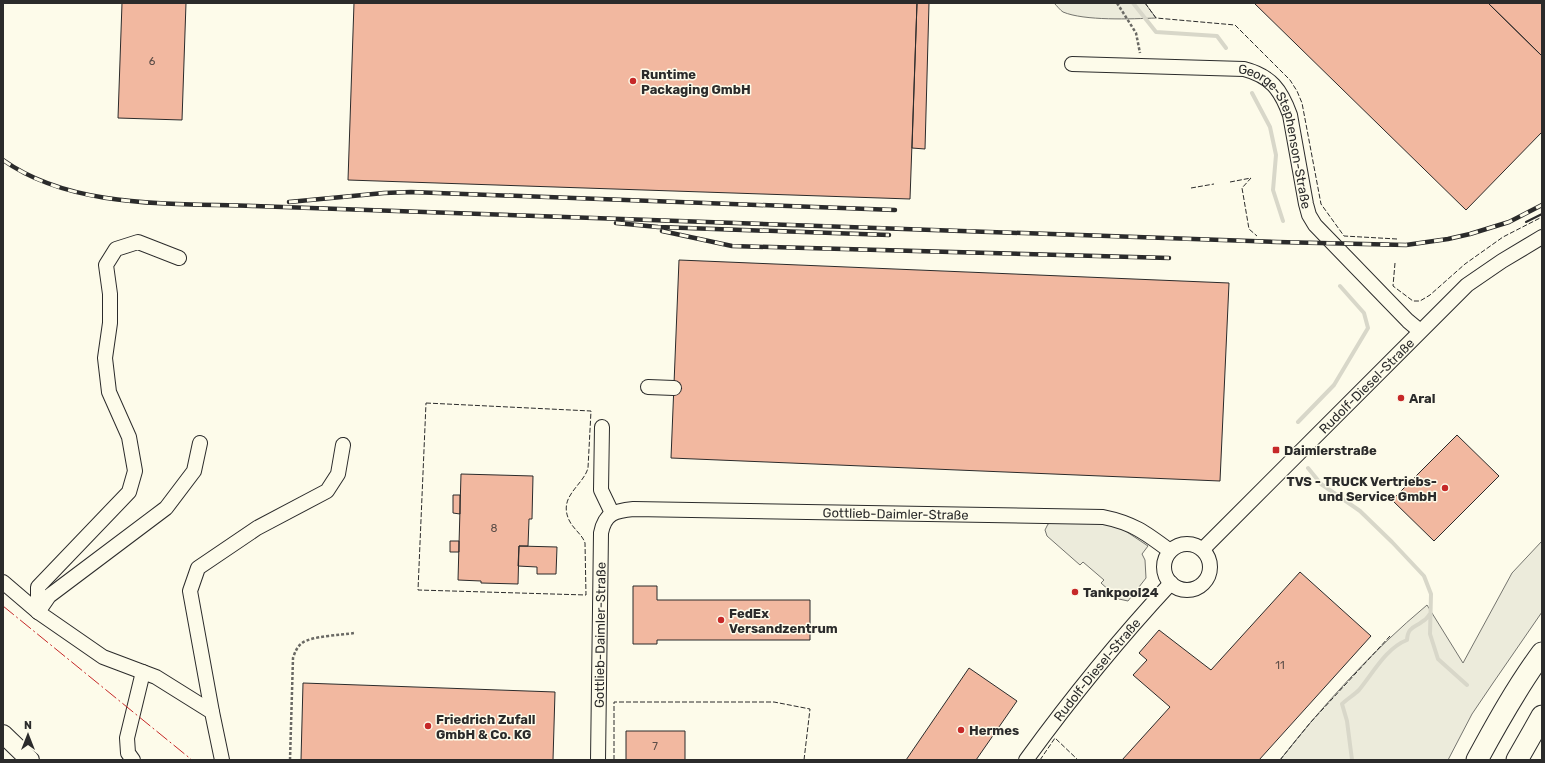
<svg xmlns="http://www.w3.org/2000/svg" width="1545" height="763" font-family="Rubik,sans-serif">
  <rect width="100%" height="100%" fill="#fdfbea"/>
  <path fill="#ecebdb" stroke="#74746e" d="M1054,3h91l11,15c-24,1 -72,3 -93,-6 -3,-2 -6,-6 -9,-9z
    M1053,522l51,1 17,5 27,18 -6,8 3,6 1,18 -18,23 -9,-2 -18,-16 3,-3 -21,-18 -3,3 -33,-29 -2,-6 3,-6z
    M1542,541v71l-49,71 -21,31 -24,46h-168c44,-56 92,-109 147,-155l36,58 49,-90z"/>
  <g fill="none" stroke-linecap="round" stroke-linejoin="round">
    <path stroke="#d8d7c9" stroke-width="4" d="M1133,3l23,29 61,4 9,12
      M1252,93l18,34 6,28 -3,35 10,31
      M1298,422l36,-37 34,-57 -4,-15 -24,-27
      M1308,468l13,16 39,27 32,31 32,34 7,18 -1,40 8,25 29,26
      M1352,760l-5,-39 -5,-17c5,-5 12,-9 17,-14 14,-17 27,-42 48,-50 1,-14 8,-12 16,-19 3,-1 5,-5 7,-7"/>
  </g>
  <path fill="#f2b8a0" stroke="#2b2b2b" d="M122,3h64l-4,117 -64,-2z
    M354,3h563l-7,196 -562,-19z
    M917,3h12l-4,146 -13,-1z
    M1254,3h234l54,53v76l-76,78z
    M1488,3h54v53z
    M679,260l550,23 -9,198 -549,-23z
    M1457,435l42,41 -65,65 -42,-41z
    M461,474l72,2 -1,43h-3l-1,27h-9l-1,38 -37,-1v-2l-23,-1z
    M453,495h7v19l-7,-1z
    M450,541h9v11h-9z
    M519,546l38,1 -1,27h-19v-7l-19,-1z
    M1300,572l71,64 -112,124h-137l48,-53 -37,-32 14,-15 -8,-7 20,-23 52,40z
    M633,586h24v14h153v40h-153v4h-24z
    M969,668l48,33 -41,59h-70z
    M303,683l252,9 -2,68h-252z
    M626,731h59v29h-59z"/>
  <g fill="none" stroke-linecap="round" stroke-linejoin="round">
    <g stroke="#2b2b2b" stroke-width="16">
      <g id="minor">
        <path id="s1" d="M1072,64l172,5c27,7 37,21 46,46l16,89 3,11 6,10 93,96 12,10"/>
        <path d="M648,387l26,1"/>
        <path d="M602,427l-1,63 11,23"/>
        <path d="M200,443l-6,28 -28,37 -117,88 -11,16 65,45 53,20 56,35 10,48"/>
        <circle cx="1187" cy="567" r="23"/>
        <path id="s2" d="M1203,549l264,-264 35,-24 40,-24"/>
        <path d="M3,582l35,30"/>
        <path d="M38,612v-25l91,-95 6,-21 -6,-34 -20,-45 -4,-34 5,-35v-29l-4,-29 10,-16 22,-7 41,16"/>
        <path d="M212,712l-22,-121 8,-23 59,-40 70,-37 11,-17 5,-29"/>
        <path d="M133,760l-5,-7 -1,-15 16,-66"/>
        <path id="s3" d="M598,760l3,-227c4,-21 15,-22 33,-24l469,8c30,6 43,16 67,34"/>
        <path id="s4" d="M1026,760c45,-62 93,-121 145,-177"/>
      </g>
    </g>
    <g stroke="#2b2b2b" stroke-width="20">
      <path id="major" d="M3,734l27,26"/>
    </g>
    <g stroke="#2b2b2b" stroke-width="23">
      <path id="highway" d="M1477,760c20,-37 40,-73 65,-107
        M1517,760l25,-44"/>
    </g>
    <path stroke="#6a6964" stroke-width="2.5" stroke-dasharray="3 2" stroke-linecap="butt" d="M1117,3l19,30 4,20
      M290,760l3,-102c2,-6 4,-11 9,-15 9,-7 40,-8 52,-10"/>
    <use href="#minor" stroke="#fdfbea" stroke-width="14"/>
    <use href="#major" stroke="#fdfbea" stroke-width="18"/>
    <use href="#highway" stroke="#fdfbea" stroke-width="21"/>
    <g stroke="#2b2b2b" stroke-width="4.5">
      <path id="rail" d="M3,160c69,49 169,43 250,46l1024,36 129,3 42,-6 22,-5 39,-12 33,-17
        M289,202l95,-9 27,-1 484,18
        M616,223l42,4 231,8
        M662,231l70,15 437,12"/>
    </g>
    <use href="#rail" stroke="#fdfbea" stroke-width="3" stroke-dasharray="9" stroke-linecap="butt"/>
    <path stroke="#2b2b2b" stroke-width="1" stroke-dasharray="5 2" stroke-linecap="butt" d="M1145,3l11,15 79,7 55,55 7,11 5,12 19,101 23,32 53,3
      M1230,182l21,-4 -9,10 7,41 8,7
      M1191,188l23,-4
      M1395,263l-2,23 20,15h7l10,-6 35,-31 38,-27 39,-20
      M426,403l165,8 -3,57c-5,18 -30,28 -19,52 4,9 13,14 16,23l1,52 -168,-5z
      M614,760v-58h160l36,7 -6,51
      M1040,760l15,-22 23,22
      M1280,760l30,-37 80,-87"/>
    <path stroke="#2b2b2b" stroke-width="2" d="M1526,222l16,-8"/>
    <path stroke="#c62828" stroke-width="1" stroke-dasharray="14 3 2 3" stroke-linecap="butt" d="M3,606l189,154"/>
  </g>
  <g fill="#c62828" stroke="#fdfbea" stroke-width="1.5">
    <circle cx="633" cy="81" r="4"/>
    <circle cx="1401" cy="398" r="4"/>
    <rect x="1272" y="446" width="8" height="8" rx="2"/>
    <circle cx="1445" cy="488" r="4"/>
    <circle cx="1075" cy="592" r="4"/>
    <circle cx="721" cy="620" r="4"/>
    <circle cx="428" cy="726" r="4"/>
    <circle cx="961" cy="730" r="4"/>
  </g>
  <g text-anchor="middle" stroke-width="3" stroke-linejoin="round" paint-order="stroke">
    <g font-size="11" fill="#5d4e48">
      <text x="152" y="65">6</text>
      <text x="494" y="532">8</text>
      <text x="1280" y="669">11</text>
      <text x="655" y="750">7</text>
    </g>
    <g font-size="13" font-weight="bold" fill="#2b2b2b" stroke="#fdfbea" text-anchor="start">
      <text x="641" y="79">Runtime<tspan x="641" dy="15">Packaging GmbH</tspan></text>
      <text x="1409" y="403">Aral</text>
      <text x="1284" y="455">Daimlerstraße</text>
      <text x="1437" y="486" text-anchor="end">TVS - TRUCK Vertriebs-<tspan x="1437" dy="15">und Service GmbH</tspan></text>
      <text x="1083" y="597">Tankpool24</text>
      <text x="729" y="618">FedEx<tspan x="729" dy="15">Versandzentrum</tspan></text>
      <text x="436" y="724">Friedrich Zufall<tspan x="436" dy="15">GmbH &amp; Co. KG</tspan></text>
      <text x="969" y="735">Hermes</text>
    </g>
    <g font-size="13" fill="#2b2b2b" stroke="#fdfbea">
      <text dy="5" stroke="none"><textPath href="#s1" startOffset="251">George-Stephenson-Straße</textPath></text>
      <text dy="5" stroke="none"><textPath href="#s2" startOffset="231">Rudolf-Diesel-Straße</textPath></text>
      <text dy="5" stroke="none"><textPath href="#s3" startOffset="534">Gottlieb-Daimler-Straße</textPath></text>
      <text dy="5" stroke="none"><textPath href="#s3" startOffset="125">Gottlieb-Daimler-Straße</textPath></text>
      <text dy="5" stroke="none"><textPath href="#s4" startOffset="115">Rudolf-Diesel-Straße</textPath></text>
    </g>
  </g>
  <rect width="1545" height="763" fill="none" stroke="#2b2b2b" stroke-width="8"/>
  <g transform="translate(28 735)" stroke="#fdfbea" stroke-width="3" paint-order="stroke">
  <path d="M0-3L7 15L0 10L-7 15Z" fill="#2b2b2b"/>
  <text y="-6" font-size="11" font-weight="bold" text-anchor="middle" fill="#2b2b2b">N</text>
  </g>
</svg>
